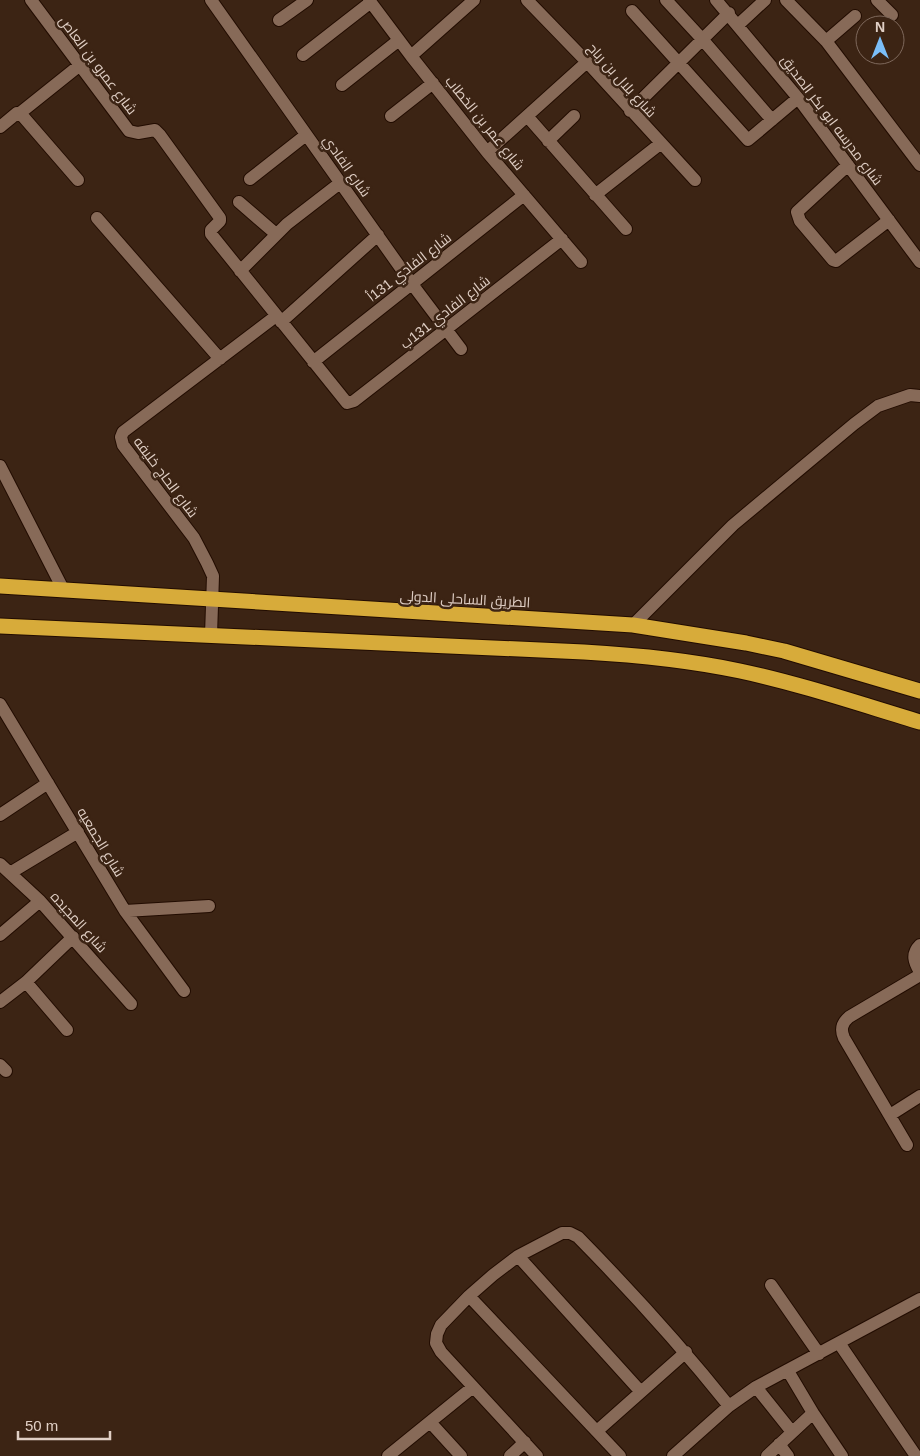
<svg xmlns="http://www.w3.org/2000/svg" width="920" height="1456" font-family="Arial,Cairo,sans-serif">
  <rect width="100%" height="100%" fill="#3c2414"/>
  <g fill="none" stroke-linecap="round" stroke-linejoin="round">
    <g stroke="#220c01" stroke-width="14">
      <path id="minor" d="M31,0l98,131 9,2 17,-3 5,5 60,83v3l-9,9v4l136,169 7,-2 208,-162
        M211,0l201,284 49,65
        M369,0l42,56 76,96 94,110
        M527,0l60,62 108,118
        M666,0l36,39 70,81
        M716,0l82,98 122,164
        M786,0l40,41 94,124
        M877,0l15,15
        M632,11l116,129 50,-42
        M279,20l28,-20
        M738,25l27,-25
        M826,41l29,-25
        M303,55l68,-53
        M411,56l63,-56
        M342,85l57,-45
        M630,111l99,-98
        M20,113l58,67
        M391,116l42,-33
        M527,116l99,113
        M0,127l17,-14h3l60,-48
        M548,141l26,-25
        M487,152l100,-90
        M848,165l-51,47 3,9 33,39 3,1 53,-41
        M250,179l56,-44
        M595,195l65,-51
        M239,202l37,32
        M97,218l123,141
        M240,271l47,-47 53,-41
        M281,322l97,-87
        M313,362l211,-167
        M0,466l63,123
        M633,625l100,-100 121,-101 24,-18 32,-11 10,1
        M211,635l2,-59 -6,-13 -13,-25 -71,-93 -2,-8 2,-5 153,-116
        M0,704l125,207 59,80
        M0,815l48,-32
        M0,864l40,37 91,103
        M10,873l68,-41
        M125,911l84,-5
        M0,935l40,-34
        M920,945c-9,9 -6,17 0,27
        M26,982l41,48
        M0,1002l26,-20 47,-45
        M0,1065l6,6
        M890,1115l30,-19
        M907,1145l-63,-107c-4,-9 -2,-15 5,-21l71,-42
        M518,1256l123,136
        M771,1285l48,69
        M469,1296l151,160
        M839,1343l77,113
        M788,1371l25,42 29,43
        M756,1387l36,45
        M430,1422l31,34
        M597,1431l89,-79
        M779,1444l9,12
        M388,1456l85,-69
        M510,1456l15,-14
        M537,1456l-96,-104 -5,-9 1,-9 4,-9 28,-29 24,-21 25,-19 44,-23h8l8,4c54,55 103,109 151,169
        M673,1456l56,-50 27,-19 164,-88
        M767,1456l46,-43"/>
    </g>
    <g stroke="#220c01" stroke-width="17">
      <path id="highway" d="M0,586l633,39 113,18 38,8 136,40
        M0,626l584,26c53,3 104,8 156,19 61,13 120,33 180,51"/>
    </g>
    <use href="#minor" stroke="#876a58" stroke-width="12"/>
    <use href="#highway" stroke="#d7ab3a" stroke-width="15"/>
  </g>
  <g text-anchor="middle" stroke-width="5" stroke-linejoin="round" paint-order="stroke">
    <g font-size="14" fill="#e0cfc5" stroke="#3c2414">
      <text transform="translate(98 65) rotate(53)" y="5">شارع عمرو بن العاص</text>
      <text transform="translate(622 80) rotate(48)" y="5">شارع بلال بن رباح</text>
      <text transform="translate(832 120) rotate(53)" y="5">شارع مدرسه ابو بكر الصديق</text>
      <text transform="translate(485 123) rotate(51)" y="5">شارع عمر بن الخطاب</text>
      <text transform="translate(347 166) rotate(55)" y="5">شارع الفادي</text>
      <text transform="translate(409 267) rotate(-38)" y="5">شارع الفادي 131أ</text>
      <text transform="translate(445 312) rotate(-38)" y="5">شارع الفادي 131ب</text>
      <text transform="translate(166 477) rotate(53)" y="5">شارع الحاج خليفه</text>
      <text transform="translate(465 599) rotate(3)" y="5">الطريق الساحلى الدولى</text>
      <text transform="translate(101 842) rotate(59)" y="5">شارع الجمعيه</text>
      <text transform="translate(79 922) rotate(48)" y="5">شارع المجيده</text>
    </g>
  </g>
  <g transform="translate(880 40)"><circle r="24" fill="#3c2414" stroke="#7e685b"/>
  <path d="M0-4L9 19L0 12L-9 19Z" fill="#7bbef8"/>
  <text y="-8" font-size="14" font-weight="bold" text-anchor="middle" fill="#e0cfc5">N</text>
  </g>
  <path d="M18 1431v8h92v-8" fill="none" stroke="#e0cfc5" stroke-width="2.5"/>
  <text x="25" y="1431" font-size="15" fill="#e0cfc5" stroke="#3c2414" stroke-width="4" paint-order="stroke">50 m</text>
</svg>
